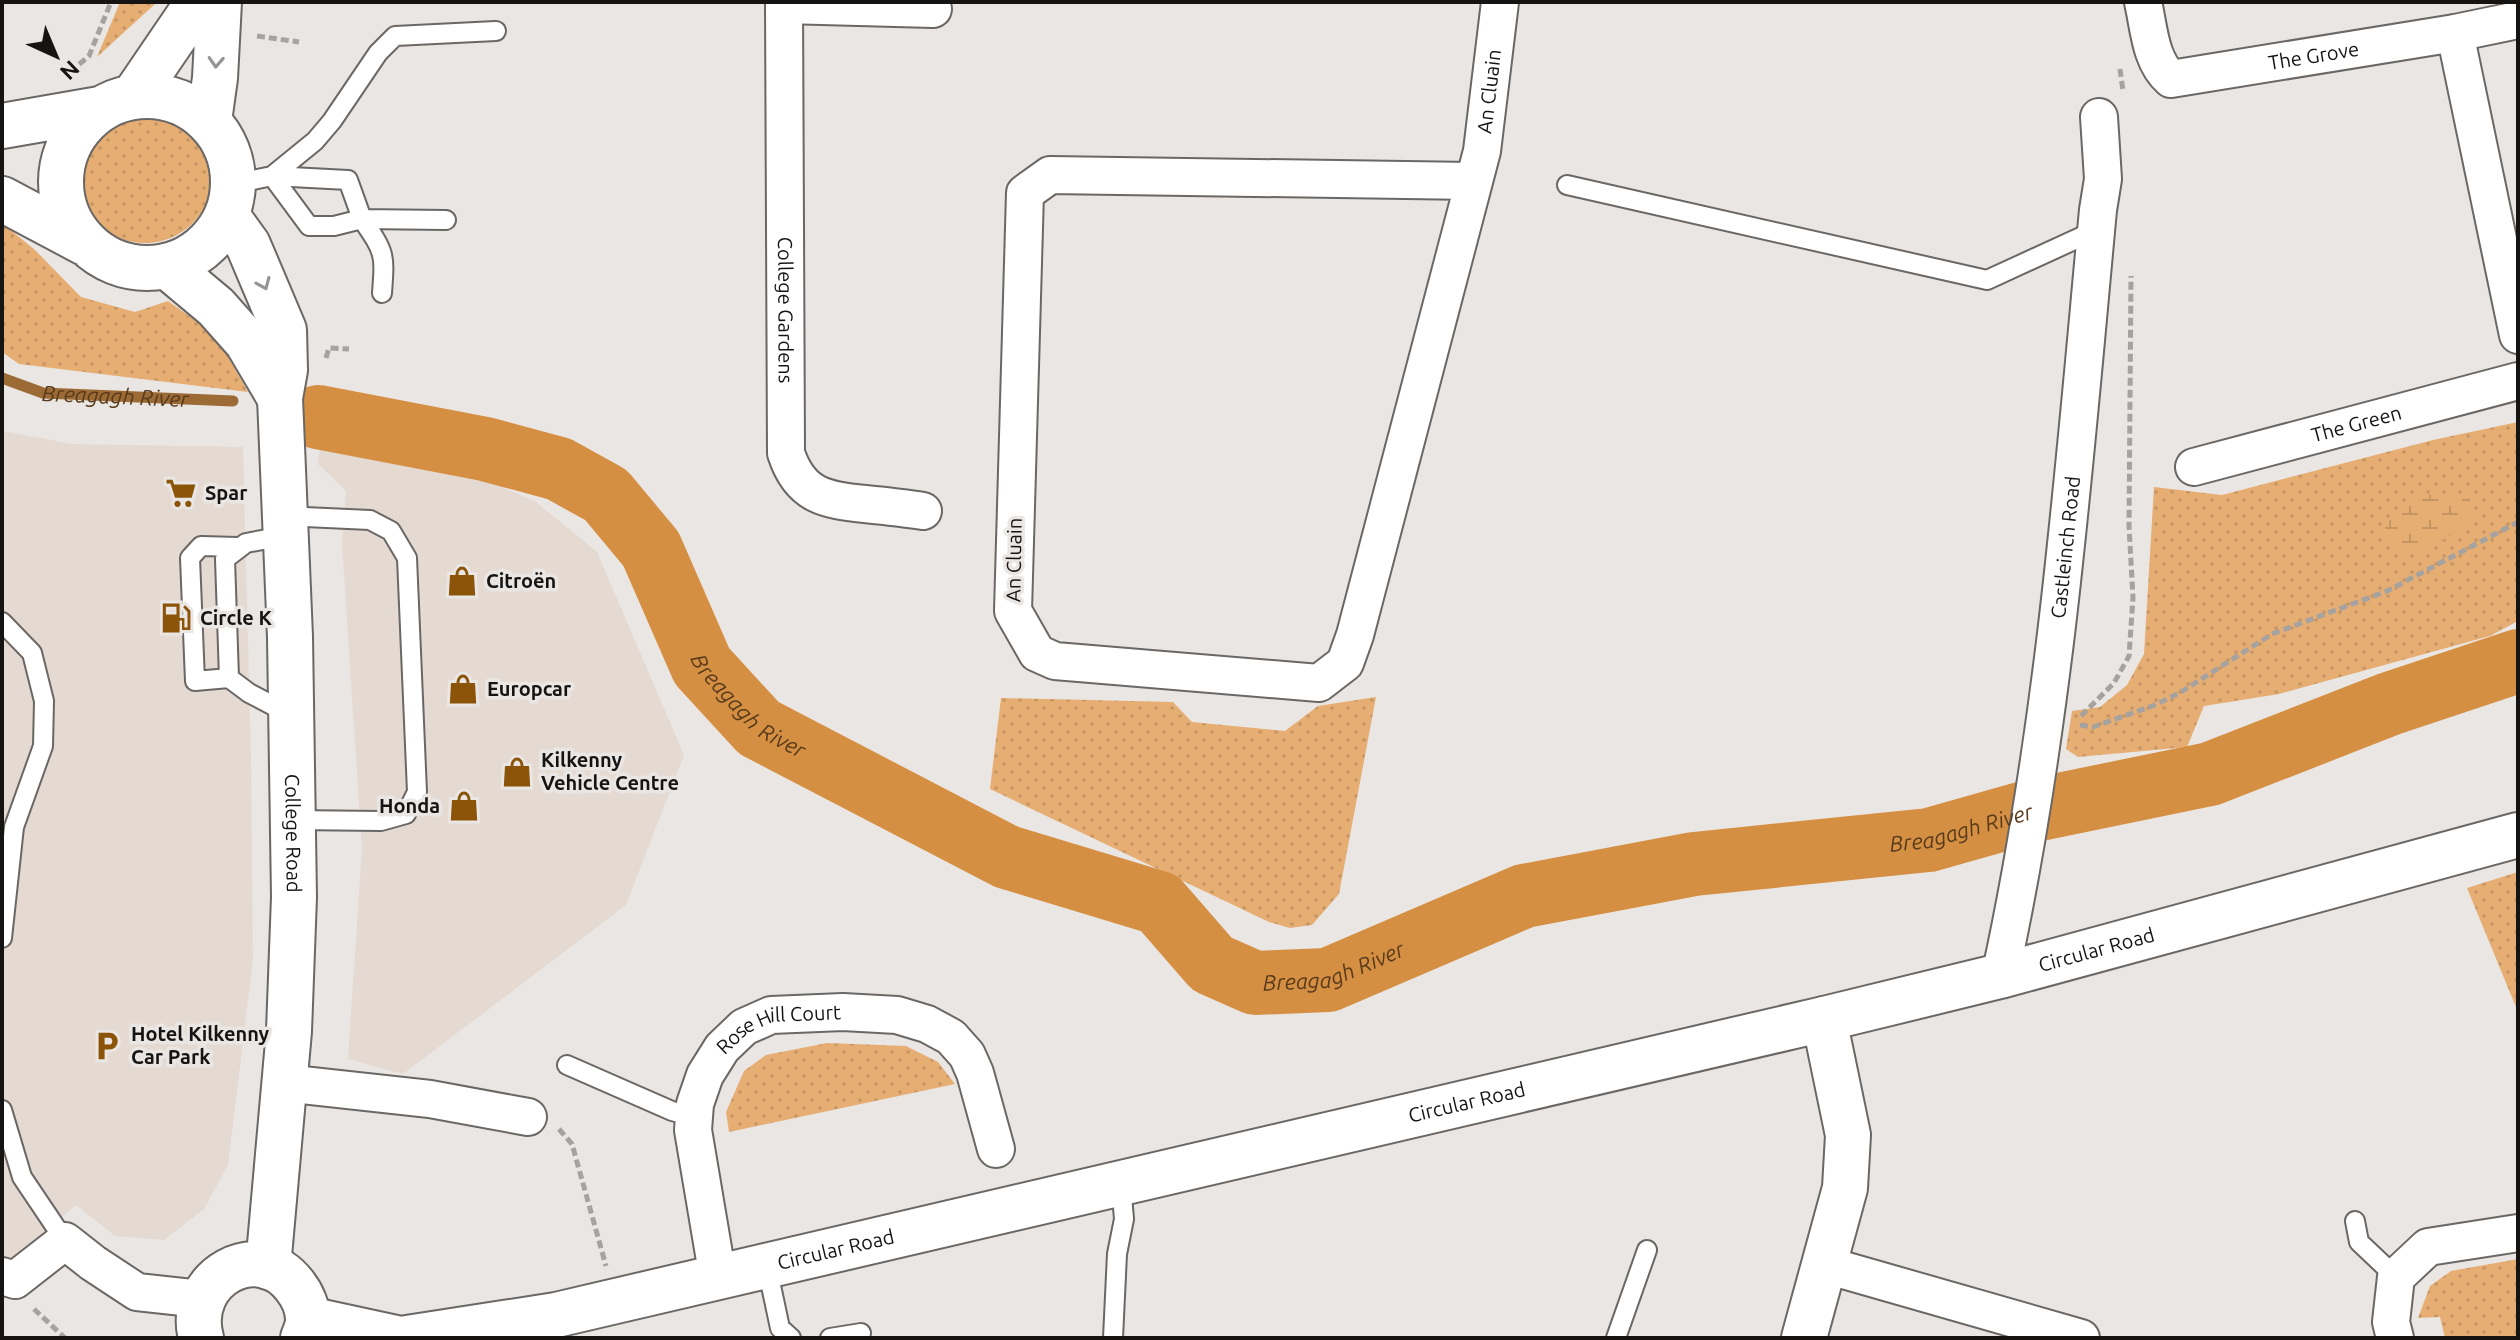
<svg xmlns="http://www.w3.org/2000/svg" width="2520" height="1340" font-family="Ubuntu,sans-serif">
  <defs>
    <pattern id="grass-dots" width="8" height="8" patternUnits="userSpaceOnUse" patternTransform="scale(2)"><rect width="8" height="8" fill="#e7ae74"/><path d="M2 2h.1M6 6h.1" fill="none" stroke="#c59564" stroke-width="1.8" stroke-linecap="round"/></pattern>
    <pattern id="wetland-marsh" width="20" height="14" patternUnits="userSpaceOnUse" patternTransform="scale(2)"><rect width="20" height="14" fill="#e7ae74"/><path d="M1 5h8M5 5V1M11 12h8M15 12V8" fill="none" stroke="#c59564"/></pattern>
  </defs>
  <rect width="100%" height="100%" fill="#eae6e3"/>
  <path fill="#e4dad2" d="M2,431l71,13 170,3 8,309 2,203 -25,206 -24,44 -40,31 -49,-4 -39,-31 -69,59 -5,-5z
    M320,449l117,9 99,44 61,50 87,203 -58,150 -223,169 -55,-15 14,-210 -20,-304 4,-54 -28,-27z"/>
  <path fill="url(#grass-dots)" d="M120,2l35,2 -58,53z
    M78 176a67 67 0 1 1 134 0a67 67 0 1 1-134 0Z
    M2,223l33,27 46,47 54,15 33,-11 48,34 32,57 -229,-28 -17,-12z
    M2518,422v199l-28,15 -211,58 -75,12 -17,41 -109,10 -12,-8 6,-38 28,-4 27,-22 17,-31 10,-167 68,8 211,-55z
    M1376,697l-37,197 -27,31 -22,3 -21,-6 -279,-133 11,-91 172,4 19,20 93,9 33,-25z
    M2518,872v140l-51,-124z
    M827,1043l79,3 32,16 17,22 -226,48 -3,-20 18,-41 22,-16z
    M2518,1259v79h-73l-5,-21 -22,1 12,-32 21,-15z"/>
  <path fill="url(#wetland-marsh)" d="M2453,494l16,5 5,16c-22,20 -40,35 -70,38l-17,-14 -2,-12 16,-22 28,-10z"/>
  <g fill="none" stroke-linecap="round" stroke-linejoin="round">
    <path stroke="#9b6a35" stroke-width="11" id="s1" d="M2,378l41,15 190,8"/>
    <path stroke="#d58f43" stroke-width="64" id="s2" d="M318,417l167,32 74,20 47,26 45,54 51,117 57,62 248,129 152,46 53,61 43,19 73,-3 196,-84 170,-32 235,-24 106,-30 175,-36 179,-70 129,-43"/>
    <g stroke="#6a6764" stroke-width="22">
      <path id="lane" d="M272,176l76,4 14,39 84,1
        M272,176l37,50h25l28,-7c23,34 23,34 20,74
        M234,184l38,-8 43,-35 17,-20 46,-68 17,-17 101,-5
        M1567,185l420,95 109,-50
        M283,516l87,4 21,11 16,27 10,234 -11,22 -25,7 -89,-1
        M284,536l-38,7 -21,16 4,119 20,15 40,21
        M2,622l30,31 12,48 -1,45 -29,81 -12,111
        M229,678l-34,3 -5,-123 11,-12 37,1
        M567,1065l105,46 22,6
        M2,1110l20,67 43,64
        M2355,1221l4,21 37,35
        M767,1267l13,61 11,10
        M830,1338l31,-5
        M1113,1338l4,-84 7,-35 -3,-35
        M1616,1338l31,-88"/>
    </g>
    <g stroke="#6a6764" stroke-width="40">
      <g id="street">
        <path id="s3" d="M784,2l2,451c14,43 39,47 79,51 20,2 39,4 58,7"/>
        <path id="s4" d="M2143,2c6,26 7,59 28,77l284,-46 63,-13"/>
        <path d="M784,5l149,4"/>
        <path d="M2455,33l63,302"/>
        <path id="s5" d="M1473,181l-423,-6 -25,18 -12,418 24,42 18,8 264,22 26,-20 10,-28 127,-484 18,-149"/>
        <path id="s6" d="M2194,467l324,-86"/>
        <path id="s7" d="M2000,976c55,-252 74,-510 98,-766l5,-31 -4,-62"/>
        <path d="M284,1083l146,16 98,18"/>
        <path d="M1826,1265l255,73"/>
        <path d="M2,1276l13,4 50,-39 28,22 44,29 64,7"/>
        <path id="s8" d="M718,1278l-25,-148 2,-26 10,-29 17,-27 22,-21 27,-12 72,-3 54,3 30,9 24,13 16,18 8,18 21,76"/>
        <path d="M2395,1338l-4,-16 5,-45 32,-30 90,-14"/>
      </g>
    </g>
    <g stroke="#6a6764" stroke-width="48">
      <g id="secondary">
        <path id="s9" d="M227,216l21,29 36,85 1,40 -5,28 10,239 4,260 -5,134 -21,236"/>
        <path d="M167,266l49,41 31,35 33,56"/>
        <path d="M308,1319l88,19"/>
        <path d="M201,1338c-16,-60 57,-101 94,-52 7,9 13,22 13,34 0,6 -3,13 -5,18"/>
        <path id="s10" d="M407,1338l149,-23 1268,-296 176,-43 518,-141"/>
        <path d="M1804,1338l41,-150 3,-53 -24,-116"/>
      </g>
    </g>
    <g stroke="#6a6764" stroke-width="48">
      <path id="primary" d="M61 182a86 86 0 1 1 172 0a86 86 0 1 1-172 0Z
        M134,96l64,-94
        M209,121l6,-43 4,-76
        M2,126l98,-17
        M2,199l83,44"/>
    </g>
    <path stroke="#a5a2a0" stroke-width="5" stroke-dasharray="8 4" stroke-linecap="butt" d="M257,36l42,6
      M2120,69l3,22
      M70,72l19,-16 22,-54
      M326,358l3,-10 20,1
      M2081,716l33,-33 15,-27 4,-58 -4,-72 2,-250
      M2080,725l13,2 62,-22 26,-13 91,-58 115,-43 131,-69
      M559,1129l13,15 34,122
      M34,1309l31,29"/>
    <use href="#lane" stroke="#fff" stroke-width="18"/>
    <use href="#street" stroke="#fff" stroke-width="36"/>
    <use href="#secondary" stroke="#fff" stroke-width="44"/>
    <use href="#primary" stroke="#fff" stroke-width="44"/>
  </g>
  <defs><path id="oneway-chevron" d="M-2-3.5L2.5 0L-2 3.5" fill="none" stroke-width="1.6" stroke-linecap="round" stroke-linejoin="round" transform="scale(2)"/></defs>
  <g stroke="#969595">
    <use href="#oneway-chevron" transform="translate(216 62) rotate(93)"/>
    <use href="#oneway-chevron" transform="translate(264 284) rotate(67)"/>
  </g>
  <defs>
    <g id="supermarket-bare" transform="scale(2.4)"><path d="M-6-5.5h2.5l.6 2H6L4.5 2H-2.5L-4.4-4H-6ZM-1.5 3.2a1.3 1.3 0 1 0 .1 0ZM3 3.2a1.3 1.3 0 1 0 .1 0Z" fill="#8c5409" stroke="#eae6e3" stroke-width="2.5" paint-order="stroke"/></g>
    <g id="shop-bare" transform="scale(2.4)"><path d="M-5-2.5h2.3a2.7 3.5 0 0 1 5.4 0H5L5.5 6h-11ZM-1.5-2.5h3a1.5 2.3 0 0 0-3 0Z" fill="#8c5409" stroke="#eae6e3" stroke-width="2.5" paint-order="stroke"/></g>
    <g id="fuel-bare" transform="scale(2.4)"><path d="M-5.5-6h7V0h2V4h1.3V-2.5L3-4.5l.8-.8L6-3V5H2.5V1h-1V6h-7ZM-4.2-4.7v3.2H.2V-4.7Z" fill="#8c5409" stroke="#eae6e3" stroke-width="2.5" paint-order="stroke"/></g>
    <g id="parking-bare" transform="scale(2.4)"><path d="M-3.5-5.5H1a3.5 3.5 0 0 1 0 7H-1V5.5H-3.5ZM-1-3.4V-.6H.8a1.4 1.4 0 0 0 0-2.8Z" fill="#8c5409" stroke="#eae6e3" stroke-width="2.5" paint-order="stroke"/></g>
  </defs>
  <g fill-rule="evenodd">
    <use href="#supermarket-bare" x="181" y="493"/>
    <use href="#shop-bare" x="462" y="581"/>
    <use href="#fuel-bare" x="176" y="618"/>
    <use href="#shop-bare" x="463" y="689"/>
    <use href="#shop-bare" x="517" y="772"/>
    <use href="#shop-bare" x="464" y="806"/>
    <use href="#parking-bare" x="107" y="1046"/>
  </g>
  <g text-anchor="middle" stroke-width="7" stroke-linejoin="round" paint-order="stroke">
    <g font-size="20" fill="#151413" stroke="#eae6e3">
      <text dy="7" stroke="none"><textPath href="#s4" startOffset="228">The Grove</textPath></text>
      <text dy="7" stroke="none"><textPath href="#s5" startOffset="1828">An Cluain</textPath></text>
      <text dy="7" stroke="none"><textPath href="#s3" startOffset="308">College Gardens</textPath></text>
      <text dy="7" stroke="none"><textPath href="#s6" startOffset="168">The Green</textPath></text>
      <text dy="7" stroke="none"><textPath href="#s7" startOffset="434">Castleinch Road</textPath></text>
      <text transform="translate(1014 560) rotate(-89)" y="7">An Cluain</text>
      <text dy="7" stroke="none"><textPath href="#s9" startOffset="632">College Road</textPath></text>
      <text dy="7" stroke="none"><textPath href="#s10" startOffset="1734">Circular Road</textPath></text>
      <text dy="7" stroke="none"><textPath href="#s8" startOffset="302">Rose Hill Court</textPath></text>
      <text dy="7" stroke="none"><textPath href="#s10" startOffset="1086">Circular Road</textPath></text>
      <text dy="7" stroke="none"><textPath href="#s10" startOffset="438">Circular Road</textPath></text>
    </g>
    <g font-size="20" font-weight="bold" fill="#151413" stroke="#eae6e3" text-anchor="start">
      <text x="205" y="500">Spar</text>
      <text x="486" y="588">Citroën</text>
      <text x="200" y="625">Circle K</text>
      <text x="487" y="696">Europcar</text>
      <text x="541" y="767">Kilkenny<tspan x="541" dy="23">Vehicle Centre</tspan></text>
      <text x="440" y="813" text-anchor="end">Honda</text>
      <text x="131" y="1041">Hotel Kilkenny<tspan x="131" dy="23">Car Park</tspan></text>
    </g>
    <g font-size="22" font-style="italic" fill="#593b1c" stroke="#eae6e3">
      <text dy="8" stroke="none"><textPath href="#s1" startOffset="116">Breagagh River</textPath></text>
      <text dy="8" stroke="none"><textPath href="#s2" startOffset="560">Breagagh River</textPath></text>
      <text dy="8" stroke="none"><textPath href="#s2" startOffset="1878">Breagagh River</textPath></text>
      <text dy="8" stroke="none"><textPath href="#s2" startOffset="1230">Breagagh River</textPath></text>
    </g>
  </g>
  <rect width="2520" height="1340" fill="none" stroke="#151413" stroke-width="8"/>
  <g transform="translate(56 56) rotate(136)" stroke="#eae6e3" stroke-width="6" paint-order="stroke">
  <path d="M0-6L14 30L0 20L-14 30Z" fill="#151413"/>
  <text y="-12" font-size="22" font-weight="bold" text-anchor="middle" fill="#151413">N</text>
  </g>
</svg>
